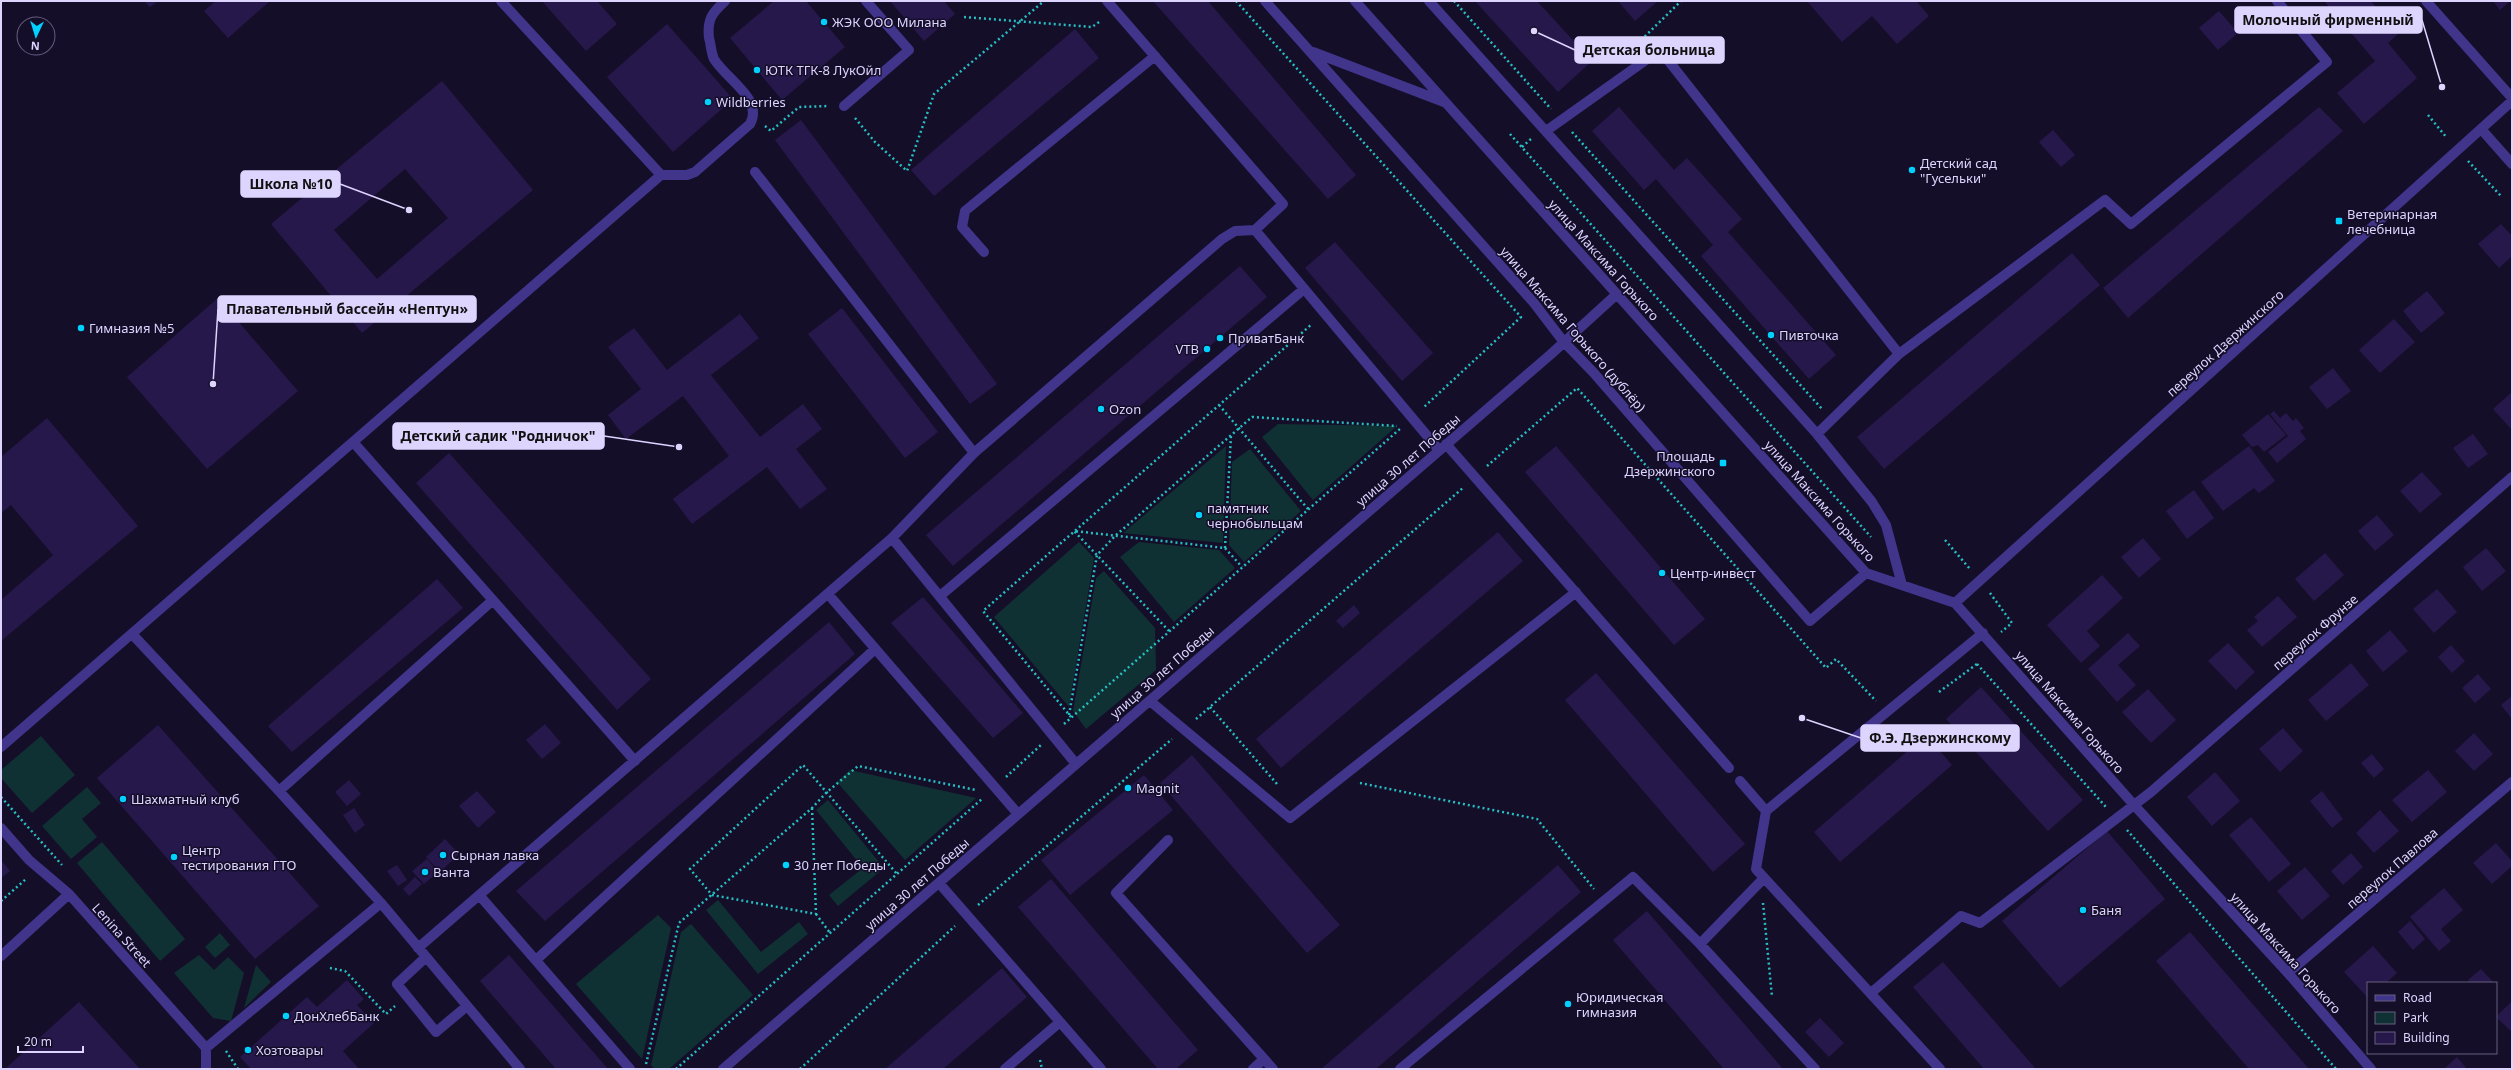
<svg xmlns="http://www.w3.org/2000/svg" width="2513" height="1070" font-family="'Noto Sans',sans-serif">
  <rect width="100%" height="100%" fill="#150e29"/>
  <path fill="#103133" d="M1278,424l119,2 -84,74 -51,-63z
    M1226,446l-3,97 -100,-10z
    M1250,449l51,62 -57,51 -15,-17 3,-83z
    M1079,542l15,16 -25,149 -75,-90z
    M1139,542l80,8 16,18 -61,54 -54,-65z
    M1104,571l51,57 1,42 -70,59 -13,-18 23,-133z
    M41,736l34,39 -43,38 -31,-35v-8z
    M850,770l126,28 -71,62 -68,-78z
    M87,787l14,16 -19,16 15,18 -26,22 -29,-33z
    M828,800l56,68 -46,38 -9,-11 34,-27 -47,-58z
    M102,842l83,97 -25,22 -83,-98z
    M718,900l43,52 38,-30 9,12 -50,40 -52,-64z
    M658,915l13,13 -29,131 -66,-75z
    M691,924l62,71 -84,74h-14l-4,-4 30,-133z
    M220,933l10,12 -15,13 -10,-11z
    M199,955l15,15 14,-13 16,16 -13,48 -18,-3 -39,-45z
    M256,965l15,17 -27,26z"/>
  <path fill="#27184b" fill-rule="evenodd" d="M144,1h14l-8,6z
    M216,1h54l-42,37 -24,-27z
    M542,1h55l20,23 -31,27z
    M774,1h32l39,46 -63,53 -52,-62z
    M890,1h54l11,13 -31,27z
    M1153,1h55l148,174 -28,24z
    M1475,1h62l55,60 -34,31z
    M1618,1h40l-23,20z
    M1807,1h109l13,15 -32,28 -25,-28 -30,26z
    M2324,1h47l28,32 -11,10 29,35 -53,46 -27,-31 38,-32z
    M2493,1h17l-10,9z
    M2219,11l19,22 -20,17 -19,-22z
    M667,24l66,75 -60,53 -66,-75z
    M1075,29l24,29 -165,138 -23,-26z
    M442,81l91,109 -171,143 -91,-109zM405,169l43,49 -71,61 -43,-49z
    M1619,107l55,63 13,-12 55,61 -14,13 108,123 -27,24 -108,-123 12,-11 -57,-66 -12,11 -52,-59z
    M2319,107l24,24 -215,187 -25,-30z
    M801,120l196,264 -27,20 -195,-264z
    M2053,130l22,25 -14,12 -22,-25z
    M2501,224l11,12v20l-13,12 -21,-24z
    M1335,242l98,111 -31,28 -97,-113z
    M2072,253l28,32 -216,184 -27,-32z
    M1240,266l27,31 -314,269 -27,-31z
    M2427,291l18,22 -24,20 -18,-22z
    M218,298l80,93 -91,78 -80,-92z
    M842,308l96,124 -33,26 -97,-124z
    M740,314l19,24 -48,37 49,62 43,-33 19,25 -26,20 31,40 -27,20 -33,-42 -75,57 -19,-25 56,-43 -46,-60 -57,43 -18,-24 33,-26 -33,-42 26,-19 33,42z
    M2394,319l21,23 -35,31 -21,-23z
    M2333,368l18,23 -24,18 -18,-22z
    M2512,392v38l-19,-21z
    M2274,411l6,7 6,-5 7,8 3,-3 8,10 -4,3 6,8 -29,24 -9,-11 20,-16 -18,-22z
    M2268,414l18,21 -22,17 -6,-7 -6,2 -10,-12z
    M47,418l91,108 -137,115v-41l52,-45 -42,-50 -10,8v-56z
    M2473,434l15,20 -20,14 -15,-20z
    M1556,446l149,173 -31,26 -149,-173z
    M2249,446l26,35 -16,12 -5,-5 -31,23 -22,-29z
    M449,453l202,226 -34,31 -201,-227z
    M2422,472l20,22 -22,19 -20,-22z
    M2194,490l20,28 -27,21 -21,-28z
    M2377,515l17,20 -19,16 -17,-20z
    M1498,532l25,29 -242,207 -25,-29z
    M2143,538l18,21 -22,19 -18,-21z
    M2486,548l20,23 -24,20 -19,-24z
    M2325,553l19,22 -30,26 -19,-22z
    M2102,575l21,23 -36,33 13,15 -19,17 -34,-38z
    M437,579l26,29 -171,144 -24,-26z
    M2437,589l20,23 -23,21 -21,-24z
    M2278,596l19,21 -35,30 -15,-17 11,-9 -4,-4z
    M923,597l100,116 -30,25 -102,-115z
    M1354,605l6,8 -17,15 -7,-7z
    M829,622l26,32 -310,267 -29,-30z
    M2390,630l18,21 -25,21 -17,-21z
    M2128,633l12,13 -22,19 18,20 -19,17 -29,-33z
    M2228,643l27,29 -19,18 -28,-29z
    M2451,645l14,16 -13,12 -14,-16z
    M2351,663l18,22 -43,36 -18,-21z
    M1596,673l149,171 -32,28 -148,-172z
    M2478,674l13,15 -16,14 -13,-15z
    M1981,687l102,113 -35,31 -102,-112z
    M2148,689l28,31 -25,23 -29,-31z
    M2512,696v23l-11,-14z
    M545,724l16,19 -19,16 -16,-19z
    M158,725l161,181 -64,53 -158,-181z
    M2283,728l20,23 -23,21 -21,-23z
    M2474,733l19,21 -19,17 -19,-20z
    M1926,735l26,30 -112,97 -26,-30z
    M2372,754l12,15 -10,9 -13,-15z
    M1192,755l148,170 -33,28 -147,-170z
    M2428,770l19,22 -35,30 -20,-22z
    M2215,772l25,29 -28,25 -25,-29z
    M1144,775l29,35 -103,85 -29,-35z
    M349,780l12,14 -14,12 -12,-14z
    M477,791l19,21 -18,16 -19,-22z
    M2322,791l21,28 -11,9 -22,-27z
    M354,808l11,17 -10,8 -12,-18z
    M2380,810l19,21 -25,22 -18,-20z
    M2251,817l40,47 -22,18 -40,-47z
    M2107,831l58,68 -105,89 -58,-67z
    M445,839l14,15 -19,18 -14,-15z
    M2496,843l16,18v5l-20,18 -19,-21z
    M2351,853l12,14 -20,18 -12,-14z
    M427,859l11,13 -14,12 -12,-13z
    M1,860l9,11 -9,7z
    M397,865l10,15 -9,6 -11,-15z
    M1558,865l23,27 -205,177h-55z
    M2305,867l25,29 -28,24 -25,-29z
    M415,877l7,7 -13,12 -6,-7z
    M1051,879l147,171 -22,19h-18l-140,-162z
    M2444,888l19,22 -22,19 10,12 -12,10 -29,-34z
    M1647,911l136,158h-59l-111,-129z
    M2410,921l15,18 -12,11 -15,-18z
    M2190,932l119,137h-60l-93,-108z
    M2373,946l24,27 -11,10h-18v15l-24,-26z
    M509,955l99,114h-52l-76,-88z
    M1943,962l93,107h-52l-71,-82z
    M1002,968l25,29 -84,72h-58z
    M2481,969l13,14h-24l-2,-3z
    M347,980l17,19 -7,6 17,18 -31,28 16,18h-108l-11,-12 67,-60 10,10z
    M2512,1001v31l-16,-15z
    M79,1002l61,67h-135z
    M1820,1018l24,25 -15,14 -24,-25z
    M2457,1057l10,12h-23z"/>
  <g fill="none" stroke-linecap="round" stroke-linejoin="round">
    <path stroke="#26bfc3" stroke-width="2.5" stroke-dasharray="2 3" stroke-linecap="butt" d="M1236,1l285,316 -97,90
      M1454,1l97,108
      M964,17l128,10 7,-5
      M1634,47l47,-46
      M2428,115l19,23
      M855,118l20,24 32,29 27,-77 110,-93
      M765,126l6,5 28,-24 30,-1
      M1572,132l250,277
      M1510,134l361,403
      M1522,147l10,-9
      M2468,161l33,35
      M1219,405l89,104
      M1487,466l90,-78 249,280 10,-9 40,42
      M1945,540l25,29
      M1225,548l6,-113
      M1990,593l22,30 -11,9
      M1169,631l-95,-100 151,17 17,19
      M1977,664l129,143
      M1939,692l38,-28
      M1210,707l67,77
      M1069,715l28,-160 18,-19 137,-119 145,9
      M1071,717l-88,-106 329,-287
      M1196,719l268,-232
      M1064,724l337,-296
      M1006,777l35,-32
      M1360,783l177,36 57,70
      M1,797l61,68
      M812,808l4,106 -104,-19 -22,-26 113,-104 94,109
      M2127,830l209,239
      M1,901l25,-22
      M1763,903l9,94
      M978,905l194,-166
      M816,914l14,19
      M330,968l15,3 41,43 9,-8
      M226,1051l12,18
      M1040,1060l2,9
      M646,1064l33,-141 133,-115 15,-16 31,-26 118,24
      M676,1069l307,-271
      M800,1069l155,-143"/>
    <path stroke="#40358b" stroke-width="10" d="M501,1l160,174
      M1107,1l176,203 -28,26 184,220
      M1265,1l269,302 29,38 30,31 217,249 56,-48
      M1355,1l511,572 89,30 179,202 154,168 83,96
      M1429,1l388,433 55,68 14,23 16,60
      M2426,1l86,97
      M1313,52l131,50
      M844,106l65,-56 -43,-49
      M2482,130l30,34
      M1546,131l114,-81 239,304 -82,80
      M755,172l219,281
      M984,252l-22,-25 3,-16 190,-155
      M1899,354l206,-154 26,24 196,-162 -50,-61
      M354,443l281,318
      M1446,444l283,324
      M892,538l184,226
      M828,594l190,220
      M940,596l364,-307
      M1955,603l557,-502
      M133,635l146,156 102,112 139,166
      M1150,701l140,117 286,-226
      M1,747l660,-572h26l8,-3 55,-48c14,-25 -24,-45 -36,-65 -3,-6 -3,-15 -5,-21 -2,-19 3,-25 16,-37
      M1740,781l26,30 217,-178
      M279,791l214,-191
      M1766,811l-10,58 184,200
      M1,828l28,32 40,34 137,154v21
      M1168,840l-52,53 157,176
      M1764,878l-64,66 115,125
      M939,883l162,186
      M480,896l150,173
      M418,948l474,-410 82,-85 248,-214 13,-8 20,-1
      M1,956l68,-62
      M426,957l-29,27 39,48 31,-26
      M536,960l339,-311
      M2288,973l224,-191
      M1871,993l90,-77 19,7 171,-131 361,-315
      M206,1048l175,-145
      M723,1069l827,-714 67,-61
      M1005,1069l55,-47
      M1253,1069l11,-10
      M1400,1069l233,-192 67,67"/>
  </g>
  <g fill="#01d1ff" stroke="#150e29" stroke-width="1.5">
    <circle cx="824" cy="22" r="4"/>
    <circle cx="757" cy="70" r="4"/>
    <circle cx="708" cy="102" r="4"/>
    <circle cx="1912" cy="170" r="4"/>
    <rect x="2335" y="217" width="8" height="8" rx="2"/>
    <circle cx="81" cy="328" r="4"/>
    <circle cx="1771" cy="335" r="4"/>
    <circle cx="1220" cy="338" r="4"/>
    <circle cx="1207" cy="349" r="4"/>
    <circle cx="1101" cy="409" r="4"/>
    <rect x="1719" y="459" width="8" height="8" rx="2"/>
    <circle cx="1199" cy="515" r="4"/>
    <circle cx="1662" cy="573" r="4"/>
    <circle cx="1128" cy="788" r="4"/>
    <circle cx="123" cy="799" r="4"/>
    <circle cx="443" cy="855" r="4"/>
    <circle cx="174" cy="857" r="4"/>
    <circle cx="786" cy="865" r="4"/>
    <circle cx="425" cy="872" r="4"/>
    <circle cx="2083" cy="910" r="4"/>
    <circle cx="1568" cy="1004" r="4"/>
    <circle cx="286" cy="1016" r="4"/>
    <circle cx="248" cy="1050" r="4"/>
  </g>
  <g text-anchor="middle" stroke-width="3" stroke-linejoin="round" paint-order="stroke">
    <g font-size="13" fill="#ded5ff" stroke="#150e29" text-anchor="start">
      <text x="832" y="27">ЖЭК ООО Милана</text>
      <text x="765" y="75">ЮТК ТГК-8 ЛукОйл</text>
      <text x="716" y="107">Wildberries</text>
      <text x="1920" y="168">Детский сад<tspan x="1920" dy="15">"Гусельки"</tspan></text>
      <text x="2347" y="219">Ветеринарная<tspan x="2347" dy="15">лечебница</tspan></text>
      <text x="89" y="333">Гимназия №5</text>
      <text x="1779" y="340">Пивточка</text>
      <text x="1228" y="343">ПриватБанк</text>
      <text x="1199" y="354" text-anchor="end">VTB</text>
      <text x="1109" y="414">Ozon</text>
      <text x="1715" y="461" text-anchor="end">Площадь<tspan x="1715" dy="15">Дзержинского</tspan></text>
      <text x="1207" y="513">памятник<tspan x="1207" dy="15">чернобыльцам</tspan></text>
      <text x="1670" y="578">Центр-инвест</text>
      <text x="1136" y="793">Magnit</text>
      <text x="131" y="804">Шахматный клуб</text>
      <text x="182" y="855">Центр<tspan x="182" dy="15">тестирования ГТО</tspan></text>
      <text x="451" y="860">Сырная лавка</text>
      <text x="794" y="870">30 лет Победы</text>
      <text x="433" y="877">Ванта</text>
      <text x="2091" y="915">Баня</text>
      <text x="1576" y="1002">Юридическая<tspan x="1576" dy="15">гимназия</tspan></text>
      <text x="294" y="1021">ДонХлебБанк</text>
      <text x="256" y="1055">Хозтовары</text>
    </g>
    <g font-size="13" fill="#ded5ff" stroke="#150e29">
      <text transform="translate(1604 260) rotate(48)" y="5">улица Максима Горького</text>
      <text transform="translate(1573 329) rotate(49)" y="5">улица Максима Горького (дублёр)</text>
      <text transform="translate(2225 343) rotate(-42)" y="5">переулок Дзержинского</text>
      <text transform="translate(1408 460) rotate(-41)" y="5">улица 30 лет Победы</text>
      <text transform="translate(1820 501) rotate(48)" y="5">улица Максима Горького</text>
      <text transform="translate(2315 632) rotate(-41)" y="5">переулок Фрунзе</text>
      <text transform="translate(1162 672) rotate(-41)" y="5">улица 30 лет Победы</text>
      <text transform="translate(2070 712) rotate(49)" y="5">улица Максима Горького</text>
      <text transform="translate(2392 868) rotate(-41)" y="5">переулок Павлова</text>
      <text transform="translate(917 884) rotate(-41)" y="5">улица 30 лет Победы</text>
      <text transform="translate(122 935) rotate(48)" y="5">Lenina Street</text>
      <text transform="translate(2286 953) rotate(48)" y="5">улица Максима Горького</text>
    </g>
  </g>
  <path fill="none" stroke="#ded5ff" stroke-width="1.5" d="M2442 87L2422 20M1534 31L1575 50M409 210L340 184M213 384L218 309M679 447L604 436M1802 718L1861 738"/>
  <g fill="#ded5ff" stroke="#150e29" stroke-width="1.5">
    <circle cx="2442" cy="87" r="4"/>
    <circle cx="1534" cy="31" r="4"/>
    <circle cx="409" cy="210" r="4"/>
    <circle cx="213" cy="384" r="4"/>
    <circle cx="679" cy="447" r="4"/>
    <circle cx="1802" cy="718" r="4"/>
  </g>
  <g fill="#ded5ff" stroke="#ded5ff" stroke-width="1.5">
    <rect x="2235" y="7" width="187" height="26" rx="4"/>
    <rect x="1575" y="37" width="149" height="26" rx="4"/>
    <rect x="241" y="171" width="99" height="26" rx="4"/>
    <rect x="218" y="296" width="258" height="26" rx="4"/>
    <rect x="393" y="423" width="211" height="26" rx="4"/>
    <rect x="1861" y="725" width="158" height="26" rx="4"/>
  </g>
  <g font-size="14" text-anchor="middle" font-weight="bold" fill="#111">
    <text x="2328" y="25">Молочный фирменный</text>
    <text x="1649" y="55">Детская больница</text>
    <text x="291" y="189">Школа №10</text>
    <text x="347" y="314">Плавательный бассейн «Нептун»</text>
    <text x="498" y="441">Детский садик "Родничок"</text>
    <text x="1940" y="743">Ф.Э. Дзержинскому</text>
  </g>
  <rect width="2513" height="1070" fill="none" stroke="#ded5ff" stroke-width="4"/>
  <rect x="2367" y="982" width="130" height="72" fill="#150e29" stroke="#655e7f"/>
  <rect x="2375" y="995" width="20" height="6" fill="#40358b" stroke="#655e7f"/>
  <text x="2403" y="1002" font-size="12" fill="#ded5ff">Road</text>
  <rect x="2375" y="1012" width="20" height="12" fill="#103133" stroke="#655e7f"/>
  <text x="2403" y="1022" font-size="12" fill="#ded5ff">Park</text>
  <rect x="2375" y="1032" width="20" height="12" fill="#27184b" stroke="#655e7f"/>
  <text x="2403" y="1042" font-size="12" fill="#ded5ff">Building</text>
  <g transform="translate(36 36) rotate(184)"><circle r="19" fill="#150e29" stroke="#655e7f"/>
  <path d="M0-3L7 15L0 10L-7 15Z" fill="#01d1ff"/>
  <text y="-6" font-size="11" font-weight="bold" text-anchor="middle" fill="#ded5ff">N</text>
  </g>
  <path d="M18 1046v6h65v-6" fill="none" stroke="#ded5ff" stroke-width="2"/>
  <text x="24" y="1046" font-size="12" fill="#ded5ff" stroke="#150e29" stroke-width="3" paint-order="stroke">20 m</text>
</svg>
